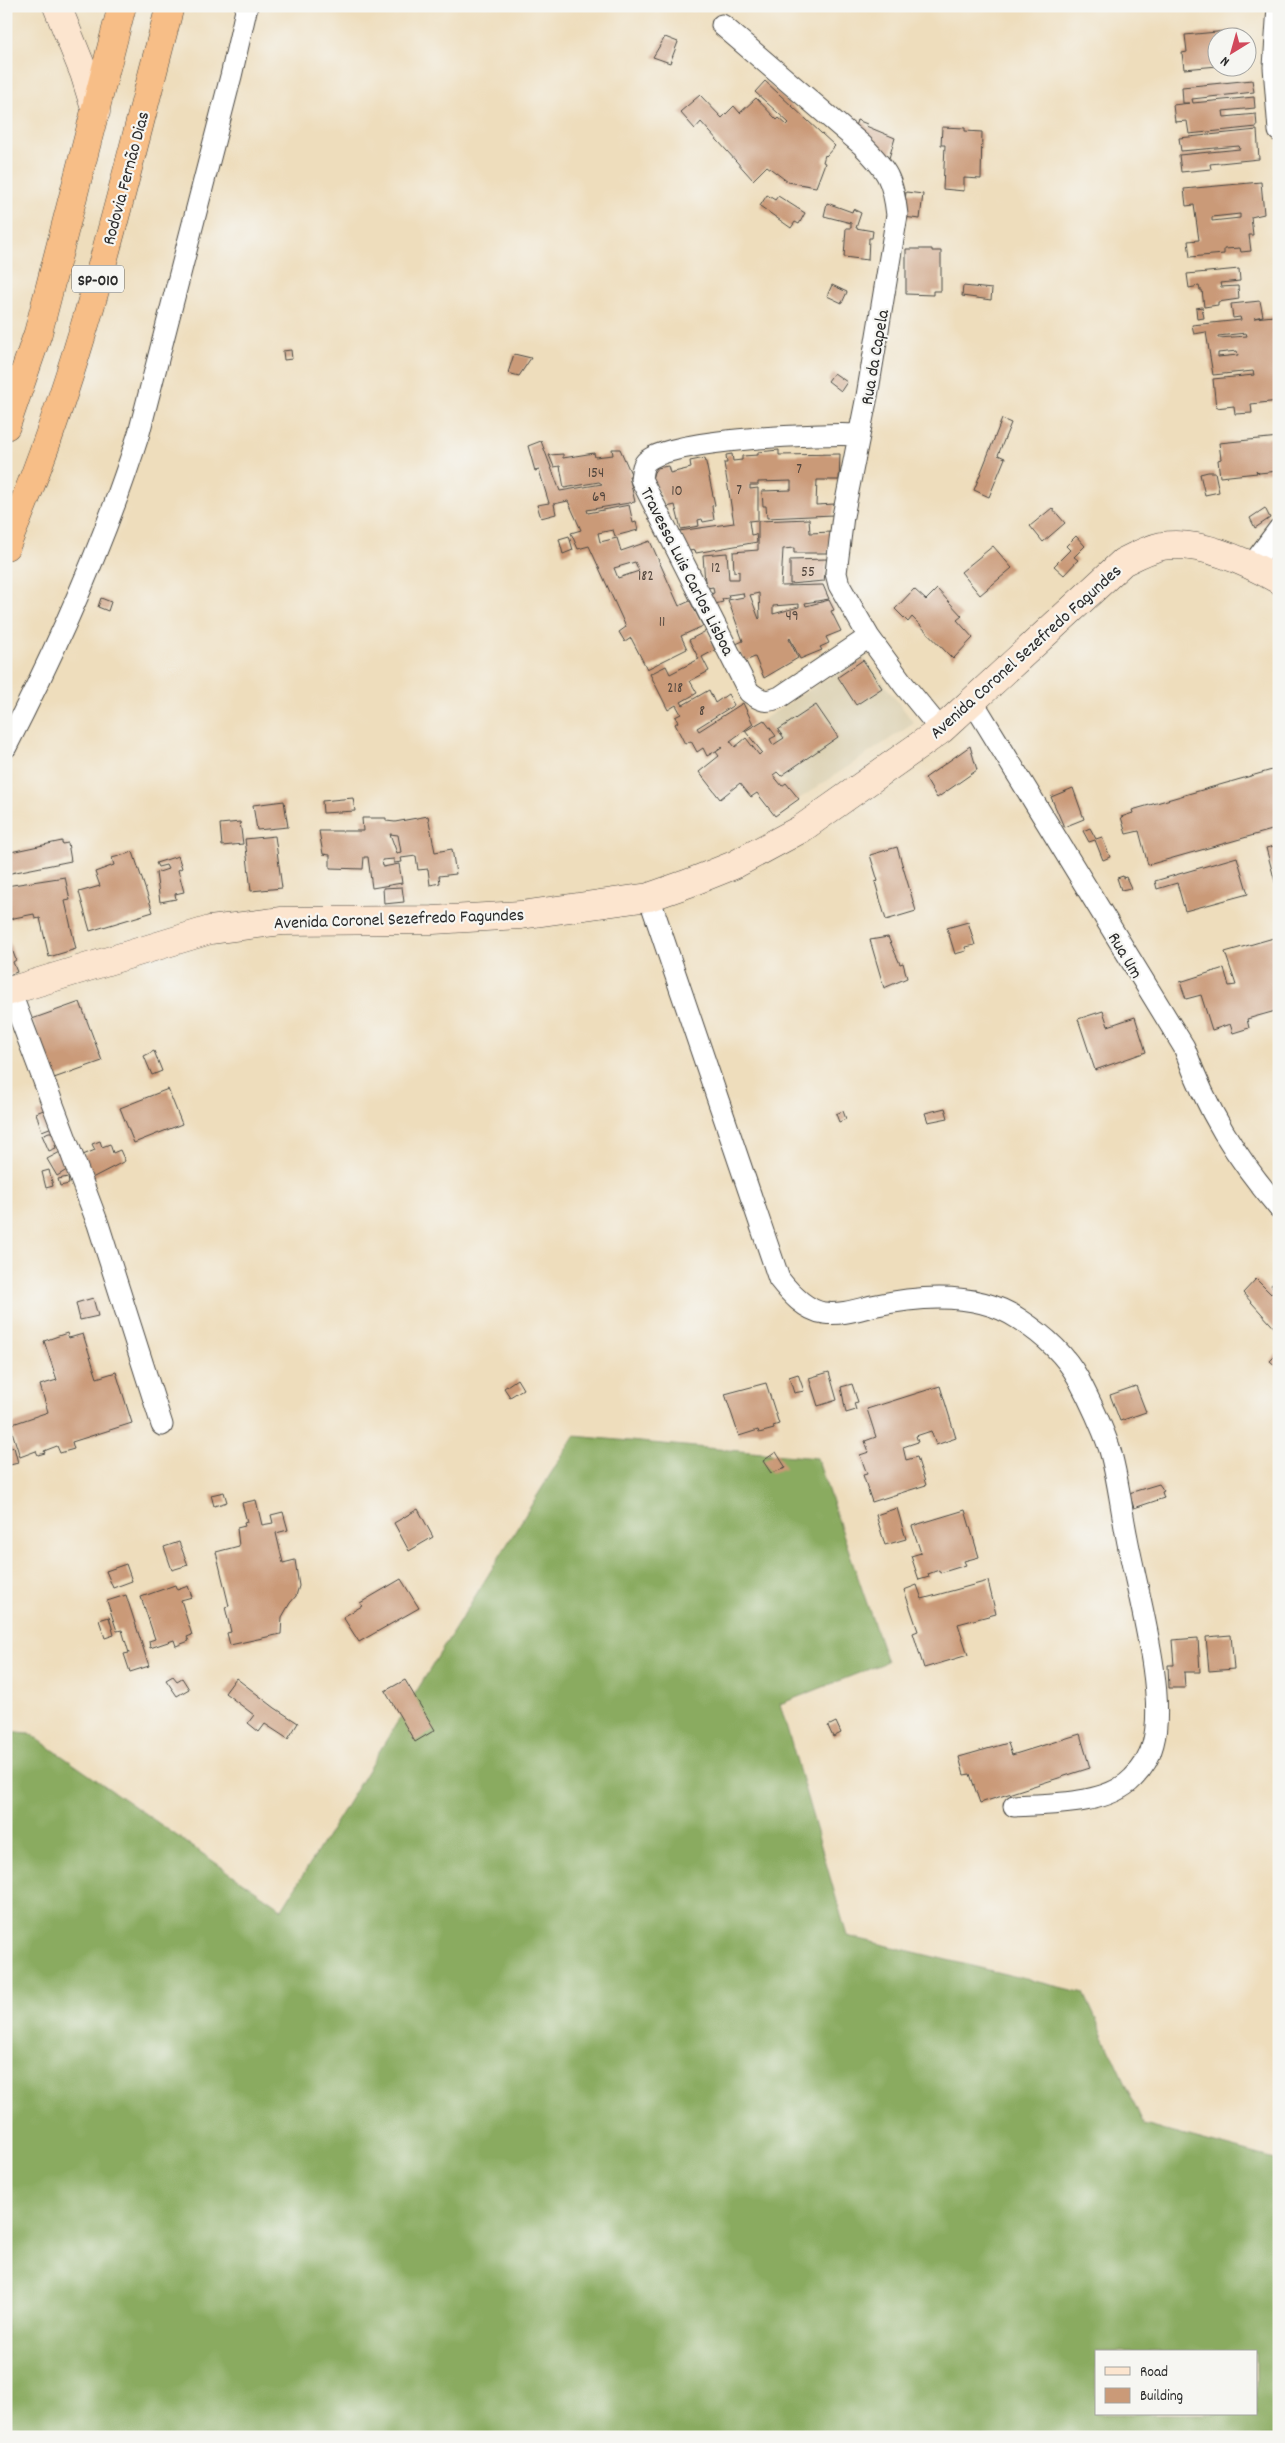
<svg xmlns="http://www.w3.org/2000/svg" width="1285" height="2443" font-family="Dekko,sans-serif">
  <rect width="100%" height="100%" fill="#f6f6f2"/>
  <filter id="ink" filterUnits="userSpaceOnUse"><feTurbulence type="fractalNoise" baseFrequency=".02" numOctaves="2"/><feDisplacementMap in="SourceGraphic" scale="10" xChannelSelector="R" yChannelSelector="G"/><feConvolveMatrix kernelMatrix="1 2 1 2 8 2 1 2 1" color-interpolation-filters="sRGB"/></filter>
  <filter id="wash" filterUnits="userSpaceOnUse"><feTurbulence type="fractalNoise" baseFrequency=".0096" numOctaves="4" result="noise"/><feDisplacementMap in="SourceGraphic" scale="20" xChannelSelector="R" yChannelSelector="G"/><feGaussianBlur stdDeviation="1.12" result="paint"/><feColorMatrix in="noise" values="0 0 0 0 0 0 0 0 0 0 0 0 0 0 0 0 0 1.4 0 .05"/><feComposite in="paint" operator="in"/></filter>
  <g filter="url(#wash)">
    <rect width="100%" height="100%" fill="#eeddbc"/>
    <path fill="#dbd0b1" d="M863,656l51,67 -115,76 -54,-68z"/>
    <path fill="#8aab60" stroke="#5a6b46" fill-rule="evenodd" d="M574,1436l243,22 70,204 -107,42 67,232 237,57 60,132 135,36v276h-1273v-706l23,2 253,176zM1096,2352h160v62h-160z"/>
    <g id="blocks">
      <path fill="#ca9a78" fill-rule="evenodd" d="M1238,30v8h-20v28l-34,3 -2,-16 5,-1 -2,-17z
        M665,37l13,5 -8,21 -17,-6z
        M1252,80l2,12 -62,7 1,4 61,-6 1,11 -32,3 1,6 32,-3 1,13 -68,7 -2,-13 -12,1 -2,-17 17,-2h-7l-1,-16z
        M765,81l70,65 -9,10 -1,-1 -2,7 2,1 -9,24 -28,-5 -21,-16 -14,14 -52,-58 -6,7 -15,-17 20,-17 22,23 12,-12 6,7 16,-15 21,22 2,-2 8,7 2,-2 -34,-31z
        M857,120l10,4 -1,2 29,12 -6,20 -36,-25z
        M942,127l23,1v3l17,1 -1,47 -17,-1v13l-21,-2 2,-44h-4z
        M1257,130l2,29 -49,5 1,5 -30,3 -2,-17 61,-6 -1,-3 -58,5 -2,-13z
        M1261,182l3,32 -13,3 2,18h-4l2,16 -10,1 -1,-4 -16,1v5l-34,3 -2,-16 11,-1 -5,-35 -8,1 -2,-17zM1240,214v4l-28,3v-4z
        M906,192l17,2 -3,25 -17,-2z
        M767,195l8,5 3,-4 27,17 -6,11 -4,-2 -4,6 -31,-22z
        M827,203l25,9 1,-3 8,4 -5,15 17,3 -1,7h-3l-1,22 -24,-3 2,-29h5v-5l-27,-7z
        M906,249h26v2h9v40h-8v4l-27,-1z
        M1239,269l1,12 -20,2 1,4 17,-1 1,13 -21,3v3l-14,2 -2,-17h-2l-1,-4 -10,2 -2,-14z
        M832,285l15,7 -5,11 -15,-7z
        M963,286l29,3 -1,11 -29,-4z
        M1260,301l3,15 -9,2 20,-2 5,46v39l-28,3 1,9 -17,1 -1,-8 -18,2 -3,-29 41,-4 -1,-4 -40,4 -7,-43 -12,2 -2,-9 49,-5 -1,-3 -7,1 -2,-14zM1246,333l1,3 -29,2v-2zM1237,351l1,4 -20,2v-4z
        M1202,307l2,11 -7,1 -1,-11z
        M291,350l1,9 -8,1 -1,-9z
        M514,354l17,4 -12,18 -11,-3z
        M834,373l13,9 -6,9 -13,-10z
        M1002,419l9,4 -13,32 7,3 -16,39 -15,-7z
        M1279,437v34l-20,2 -3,-3 1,3 -37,4 -2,-17 3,-1 -2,-16z
        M541,441l19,50 42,-7 -3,-2 -35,6 -4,-22 -6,1 -5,-12 14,-1v4l31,-5 1,4 18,-2 -1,-6h8l12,27h-3l6,26 -48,8 1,3 41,-8 4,18 3,-1 2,8 -23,6 -2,-6 -15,3 2,9 17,-4 4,13 29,-10 29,65 11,-5 13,25 -22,10 6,13 -40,20 -16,-31 -6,4 -6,-10 7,-5 -37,-81 -11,3 -7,-16 10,-3 -13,-29 -14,3 2,10 -15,4 -4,-13 12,-2 -10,-33 -4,1 -7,-25zM635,562l4,9 -21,7 -4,-10z
        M779,450v5l61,-1 -1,26h-22l-1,25 19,-1 -2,11 -66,3 -1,-12h-3l-1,-15 29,-1v-9l-33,1v3h-8v4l8,-1v32l-9,1 2,14 5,-1 1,8 -61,11 -1,-3 -6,1 -10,-20 55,-8 -10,-60h3l-1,-8 6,-1 1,7 9,-1v-4l16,-1v-3z
        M705,458l10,47 -3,1 2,14 -11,2 -1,-3 -4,1 1,6 -18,3 -6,-24 -8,2 -15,-28 2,-7 3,-4 11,-2 2,7 21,-5 -1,-7z
        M1208,472h7l4,20 -14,3 -5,-21z
        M1052,508l13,15 -22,19 -13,-16z
        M1265,508l5,10 -15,10 -5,-10z
        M809,519l1,14 21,-1 -3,21h-34v-5l-11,1 -2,37 42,-1 6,14 -24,4 1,3 23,-6 5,10 -3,1 10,20 -15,6 3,6 -9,4 2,3 -22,9 -10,-21 -1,1 9,19 -34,20 -9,-21 -10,4 -9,-17 7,-3 -15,-41 16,-3 -1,-4 -15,2 1,3 -7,1 1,3 -8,2 -5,-10 4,-1 -1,-6 -6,1 -2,-5 -2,-28 24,-2 2,26h10v-8l-5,1 -1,-20 25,-2v-29zM759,593l1,25 -1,1 -9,-24zM799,604v3l-26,7v-8z
        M569,536l4,14 -10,4 -4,-15z
        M1076,536l9,10 -11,11 4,3 -14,15 -10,-9 16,-16 -4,-4z
        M993,546l19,22 -32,27 -19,-23z
        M827,559l-3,22 -34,3v-24z
        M914,589l12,11 11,-11 25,27 -5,4 16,18 -20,21 -41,-42 -4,5 -13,-13z
        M101,598l10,4 -3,9 -10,-4z
        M706,631l9,19 -13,7 7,14 -19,10 7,12 -16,9 2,3 26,-15 6,13 13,-9 6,11 -37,23 2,3 44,-28 10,21 -23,17 5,6 11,-9 13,17 3,-3 -17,-21 19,-11 12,16 -6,3 3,6 11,-7 -6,-8 38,-25 22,32 -57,39 -4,-4 -4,3 9,11 4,-3 13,16 -24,17 -18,-23 -6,4 -11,-14 -20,16 -21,-27 20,-16 -3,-4 7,-5 -16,9 -4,-8 -6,4 -6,-11 -6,3 -10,-20 3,-2 -3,-5 6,-3 -5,-9 -8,5 -18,-36 16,-8 4,8 29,-15 -10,-19z
        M863,660l19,28 -26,17 -18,-28z
        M970,746l7,24 -40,28 -12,-20z
        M1279,768v60l-131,37 -9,-34 -13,3 -5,-17 12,-4 -1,-3z
        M1073,788l11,31 -20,8 -13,-30z
        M353,798l2,13 -32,2 -1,-12z
        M284,801l4,26 -31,3 -4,-25z
        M428,816l7,36 17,-3 4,25 -17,2 1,7 -10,2 -2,-16 -10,1 -2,-14 -15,2 1,4 -8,1v-4l-12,1 1,7 16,-3 3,19 -30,5 -4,-31h-4l-1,12 -33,-1v-13l-7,-1 -4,-23h44l-1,-13h24v3l9,1zM390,834l8,1 3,17 -4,1z
        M240,822l3,22 -21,2 -2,-22z
        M1090,828l6,11 6,-2 8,20 -7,3 -8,-20 -6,2 -6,-11z
        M275,836l7,52 -31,3 -6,-52z
        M62,841v3l6,-1 3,18 -65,13v-21z
        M1279,845v48h-1l-12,-45z
        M897,847l19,64 -30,9 -11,-38 3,-1 -8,-26z
        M133,852l20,60 -63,19 -11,-39 21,-6 -5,-14 19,-7 -2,-7z
        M178,856l4,12 -4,2 6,22 -9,2 1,5 -16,3 -4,-29 12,-4 -2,-4 -8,2 -2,-4z
        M1237,857l11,37 -63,17 -8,-28 -20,6 -2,-8z
        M1123,876v2l3,-1 5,11 -10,2 -4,-12z
        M65,877l5,23 -5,1 11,48 -27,8 -9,-39 -5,1 -1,-5 -25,5 -3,-33z
        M402,887l2,15 -20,2 -1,-16z
        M968,922l7,23 -10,2 1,4 -11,3 -8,-26z
        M6,933l10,27 -3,2 4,10 -11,4z
        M888,937l12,27 3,-1 4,15 -23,10 -14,-48z
        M1277,937l2,6v67l-32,9 2,9 -16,5 -3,-9 -18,6 -11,-35 -15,4 -6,-17 44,-14 5,18 7,-1 -11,-33z
        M80,1002l22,59 -48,17 -22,-59z
        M1103,1011l5,15 27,-9 11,35 -51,18 -17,-51z
        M154,1051l8,20 -10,4 -8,-19z
        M168,1089l14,35 -48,19 -14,-35z
        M945,1108l3,10 -20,4 -3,-9z
        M46,1109l6,18 -10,4 -6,-18z
        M843,1111l3,8 -7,3 -3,-8z
        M49,1132h4l5,11 -3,2 1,3 -7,3 -7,-16z
        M100,1141l2,6 8,-3 3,9 7,-3 5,11 -33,17 -9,-23 12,-5 -3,-6z
        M62,1151l8,17 -13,8 -10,-17z
        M49,1170l4,16 -7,2 -4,-16z
        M68,1177l1,7 -9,2 -2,-7z
        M1279,1277v56l-36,-40 13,-14 15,15 4,-4 -4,-5z
        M93,1298l5,18 -18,4 -4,-17z
        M67,1333l2,5 14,-4 14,44 19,-6 16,51 -60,19 2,7 -14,4 -3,-7 -13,5 1,2 -7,2 -2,-4 -16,6 -10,-32 38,-13 -8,-27 17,-5 -13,-39z
        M1279,1352v17l-9,-8z
        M829,1372l8,28 -19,6 -9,-28z
        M798,1374l6,17 -10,2 -5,-16z
        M517,1379l6,10 -13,8 -6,-9z
        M766,1383l13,41 -6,2 1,3 -15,4 -1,-3 -19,6 -14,-42z
        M852,1384l6,18 -4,1 2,7 -10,3 -5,-26z
        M940,1386l16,52 -20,7 -5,-14 -15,5 2,6 -15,5 3,13 11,-3 9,28 -54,17 -9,-27 4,-1 -7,-19 9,-3 -4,-11 11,-4 -9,-28z
        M1136,1386l10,26 -26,9 -10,-26z
        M7,1435l4,13 3,-1 4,16 -12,3z
        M776,1452l10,16 -15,5 -8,-12z
        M1159,1484l5,7 -2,1 2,6 -30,10 -5,-15z
        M224,1492l3,10 -13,4 -3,-11z
        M256,1500l6,25 11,-2 -2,-8 12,-3 5,18 -12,3 7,30 12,-3 4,26 -3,10 -6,7 -8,14 -1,17 -51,11 -3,-12 4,-1 -6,-25 4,-1 -13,-54 23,-6 -2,-18 8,-2 -1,-3 3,-1 -5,-19z
        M897,1508l9,31 -21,6 -9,-30z
        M418,1509l15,28 -24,14 -15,-28z
        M965,1510l14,47 -15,4 2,4 -26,8 -1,-3 -11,4 1,3 -10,3 -8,-24 10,-3 -9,-27z
        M179,1542l9,23 -16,5 -8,-23z
        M126,1564l6,17 -19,7 -7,-17z
        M401,1579l18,29 -60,34 -16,-25 19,-11 -2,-3z
        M988,1581l8,33 -38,10 10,31 -44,13 -11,-35 5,-2 -14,-41 13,-5 5,14z
        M175,1585l2,5 11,-4 4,11 -11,3 11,35 -5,2 2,4 -13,5 -2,-6 -24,8 -1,-7 6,-2 -14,-42z
        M126,1595l23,71 -19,6 -6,-18 5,-1 -7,-23 -5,1 -10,-30z
        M109,1617l5,18 -9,3 -6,-18z
        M1231,1635l3,34 -25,2 -3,-34z
        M1198,1638l2,34h-16l1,16h-16l-1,-23h6l-2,-25z
        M173,1676l4,5 5,-3 7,11 -12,7 -11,-16z
        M236,1678l39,30 23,15 -10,16 -23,-15 -6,8 -11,-9 6,-8 -29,-22z
        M405,1680l30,50 -20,12 -30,-51z
        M836,1722l5,11 -8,4 -5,-11z
        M1080,1734l10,34 -110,35 -10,-29 -6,1 -5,-18 49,-14 4,12z"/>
    </g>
  </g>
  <g filter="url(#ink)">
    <use href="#blocks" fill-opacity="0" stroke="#484641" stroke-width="1"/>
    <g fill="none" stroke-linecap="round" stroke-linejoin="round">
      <g stroke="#484641" stroke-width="23">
        <path id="street" d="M1278,6l-4,61 5,64
          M722,25l140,120c25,25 31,34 35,70l-30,181 -24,120 -7,57 3,12 30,52 35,48 37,45
          M859,435c-37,-2 -189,4 -212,26 -5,4 -5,12 -6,18l108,213c12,9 17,11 31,5l89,-60
          M1252,565l27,-36
          M973,702l211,345c23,64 51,109 95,161
          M6,747c52,-101 99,-206 133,-314l92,-357 16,-70
          M649,897l130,382c11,14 26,31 45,34 17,2 32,-3 48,-7 46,-10 106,-15 147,13 23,15 46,35 59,59 11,21 23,46 31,69 9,29 12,62 18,91 10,54 40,155 26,206 -3,13 -11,25 -20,34 -25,27 -84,26 -119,28
          M10,991l88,233 64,201"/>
      </g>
      <g stroke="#484641" stroke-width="29">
        <path id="secondary" d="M57,6l27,67 12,39
          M6,992l204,-62 72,-9 151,-1 88,-5 128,-18 40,-14 45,-18 67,-36 140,-99 182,-168c12,-6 25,-13 39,-16 37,-6 85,16 117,34"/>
      </g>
      <g stroke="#484641" stroke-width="29">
        <path id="highway" d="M6,426l32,-93 84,-327
          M6,546c75,-173 116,-358 164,-540"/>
      </g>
      <use href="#street" stroke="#fff" stroke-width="21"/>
      <use href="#secondary" stroke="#fce5cf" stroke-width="28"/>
      <use href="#highway" stroke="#f7be87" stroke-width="28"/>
    </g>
  </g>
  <g text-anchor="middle" stroke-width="4.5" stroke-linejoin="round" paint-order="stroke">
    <g font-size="15" fill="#53473e">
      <text x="799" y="473">7</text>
      <text x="596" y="477">154</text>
      <text x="739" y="494">7</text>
      <text x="677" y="495">10</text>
      <text x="599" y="501">69</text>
      <text x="716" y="572">12</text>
      <text x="808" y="576">55</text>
      <text x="646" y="580">182</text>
      <text x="792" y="620">49</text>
      <text x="662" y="626">11</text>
      <text x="675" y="692">218</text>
      <text x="702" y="715">8</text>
    </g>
    <rect fill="#f6f6f2" stroke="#686867" stroke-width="1" x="72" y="265.5" width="52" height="27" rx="4"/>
    <g font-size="16" font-weight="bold" fill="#2b2b2b">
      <text x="98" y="285">SP-010</text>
    </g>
    <g font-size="18" fill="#2b2b2b" stroke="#f6f6f2">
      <text transform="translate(125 178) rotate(-75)" y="6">Rodovia Fernão Dias</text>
      <text transform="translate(874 357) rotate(-80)" y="6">Rua da Capela</text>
      <text transform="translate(688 571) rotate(63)" y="6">Travessa Luis Carlos Lisboa</text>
      <text transform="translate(1025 651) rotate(-42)" y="6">Avenida Coronel Sezefredo Fagundes</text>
      <text transform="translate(399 918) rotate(-2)" y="6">Avenida Coronel Sezefredo Fagundes</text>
      <text transform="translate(1126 955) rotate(59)" y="6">Rua Um</text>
    </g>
  </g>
  <rect width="1285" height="2443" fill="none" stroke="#f6f6f2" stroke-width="25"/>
  <rect x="1095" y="2350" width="162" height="65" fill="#f6f6f2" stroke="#a5a5a2"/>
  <rect x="1105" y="2367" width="25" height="8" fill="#fce5cf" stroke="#a5a5a2"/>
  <text x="1140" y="2376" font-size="15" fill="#2b2b2b">Road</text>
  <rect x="1105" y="2388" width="25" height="15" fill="#ca9a78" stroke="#a5a5a2"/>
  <text x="1140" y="2400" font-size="15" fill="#2b2b2b">Building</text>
  <g transform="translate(1232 52) rotate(217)"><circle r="24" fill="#f6f6f2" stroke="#a5a5a2"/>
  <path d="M0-4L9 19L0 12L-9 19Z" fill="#d1495b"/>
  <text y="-8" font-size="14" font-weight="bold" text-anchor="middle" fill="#2b2b2b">N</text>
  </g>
</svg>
